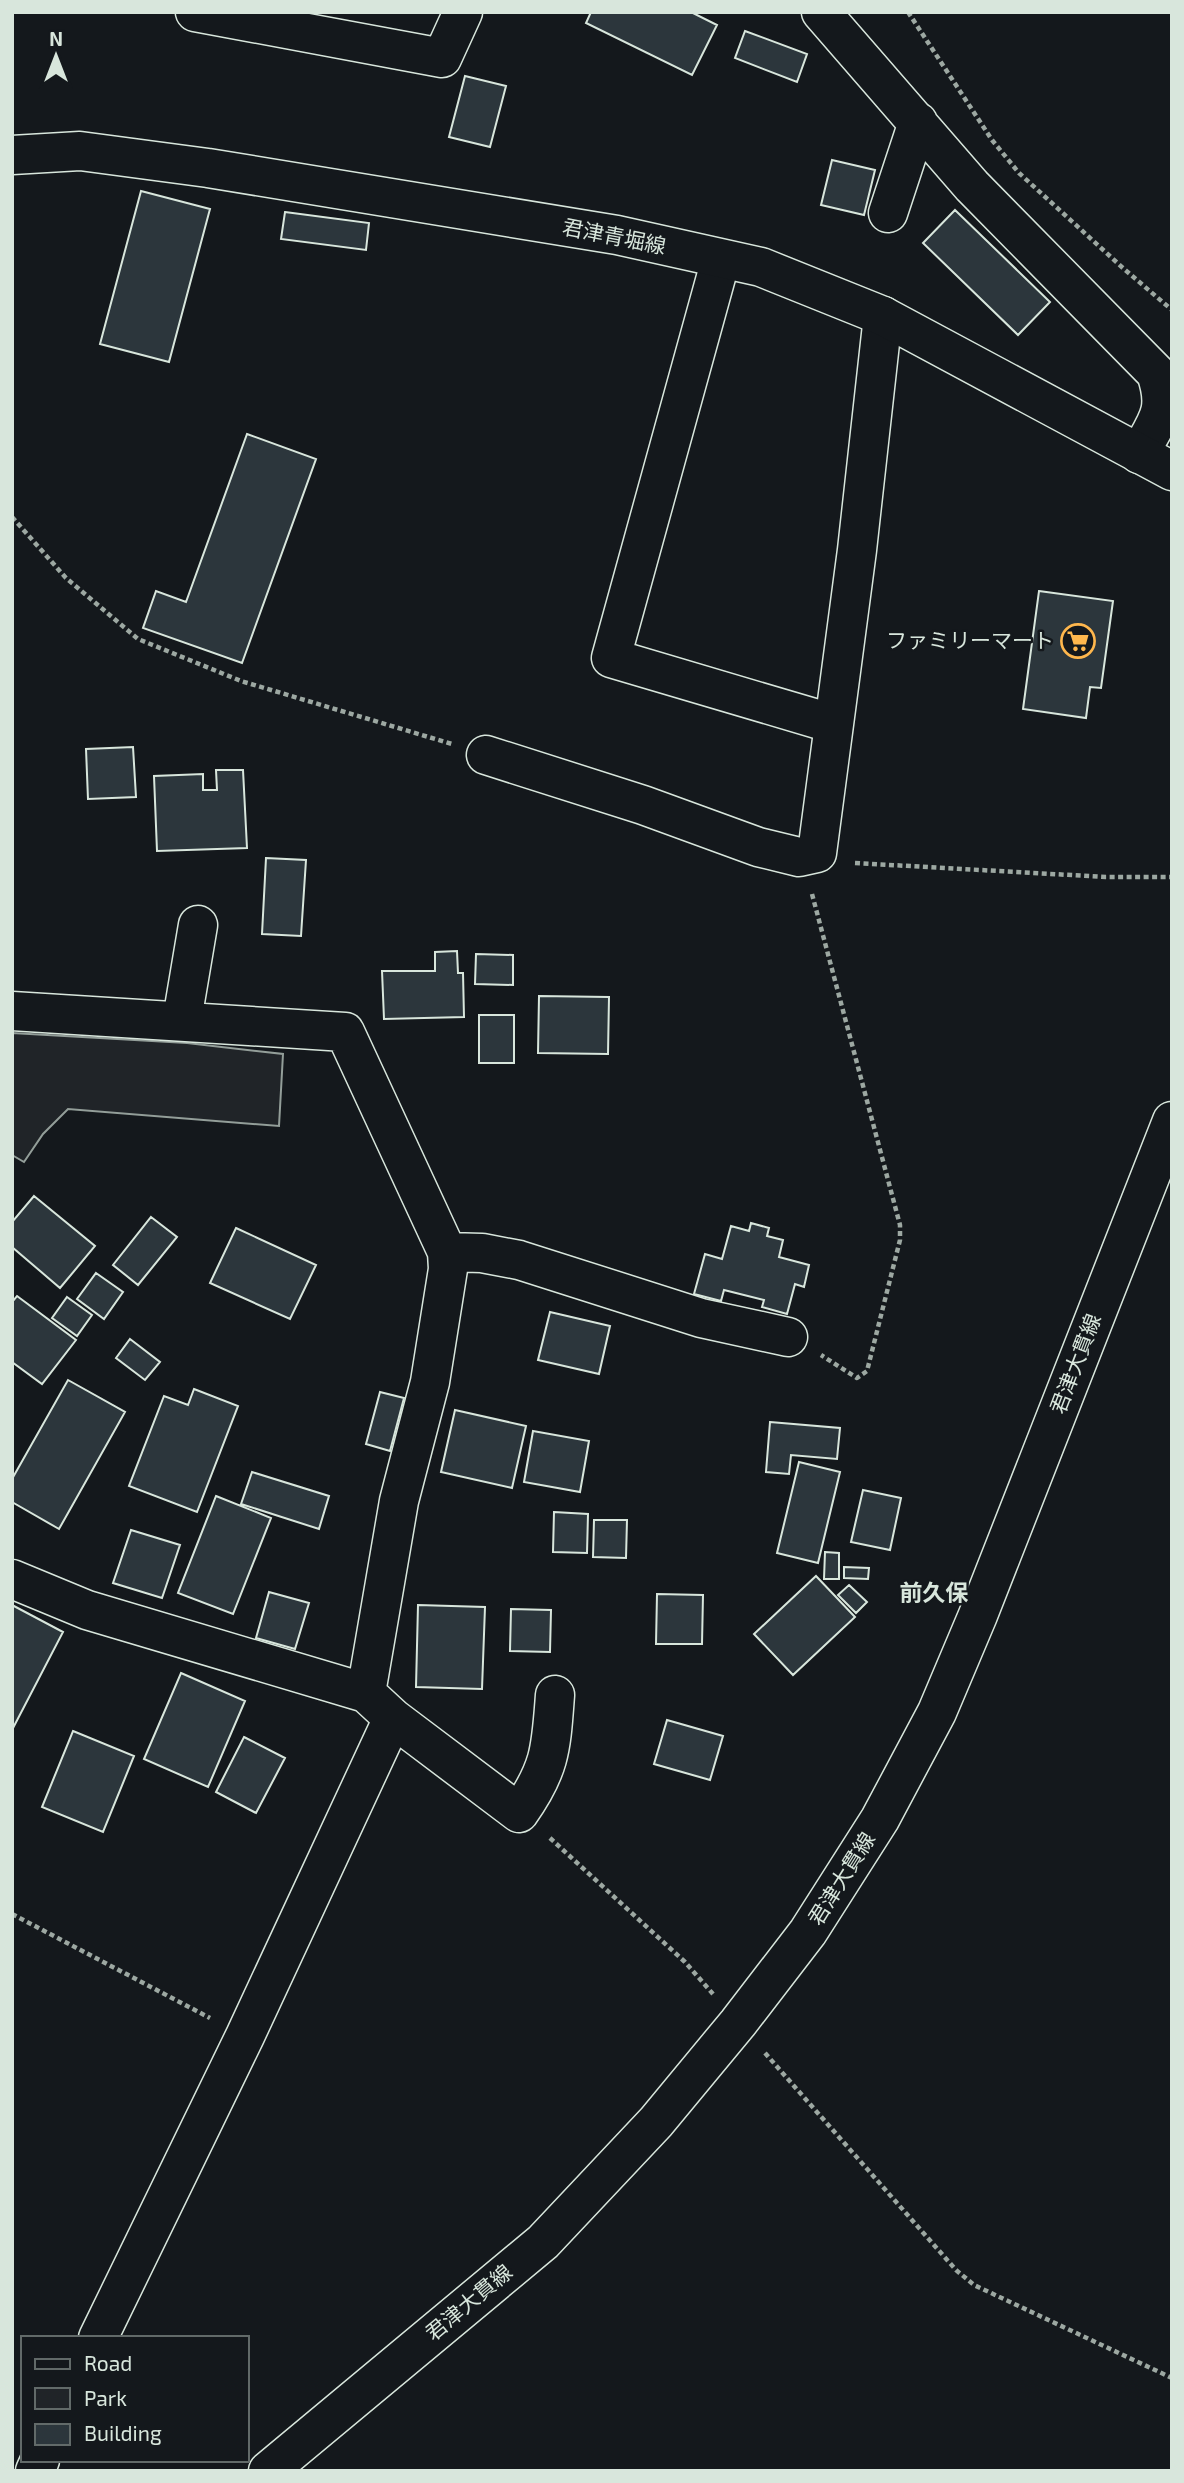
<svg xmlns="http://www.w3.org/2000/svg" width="1184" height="2483" font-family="'Exo 2','Noto Sans JP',sans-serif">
  <rect width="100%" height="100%" fill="#14181c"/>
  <path fill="#202428" stroke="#939e99" stroke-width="2" d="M12,1033l175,10 96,11 -4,72 -211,-17 -25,25 -19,28 -12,-7z"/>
  <path fill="#2c363c" stroke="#d8e6dc" stroke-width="2" d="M591,12h100l26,13 -25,50 -106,-52z
    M745,31l62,23 -10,28 -62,-24z
    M465,76l41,10 -16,61 -41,-10z
    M832,160l43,10 -11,45 -43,-10z
    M141,191l69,18 -41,153 -69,-18z
    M955,210l95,92 -32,33 -95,-92z
    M285,212l84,11 -3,27 -85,-11z
    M247,434l69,25 -74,204 -99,-35 13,-37 30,11z
    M1039,591l74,10 -12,87 -11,-1 -4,31 -63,-9z
    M133,747l3,50 -48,2 -2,-50z
    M216,770h27l4,78 -90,3 -3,-75 49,-2v16h14z
    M266,858l40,2 -5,76 -39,-2z
    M457,951l1,22h5l1,44 -80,2 -2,-48h53v-19z
    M476,954l37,1v30l-38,-1z
    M539,996l70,1 -1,57 -70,-1z
    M479,1015h35v48h-35z
    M34,1196l61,50 -35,42 -48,-41v-25z
    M151,1217l26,20 -39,48 -25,-20z
    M751,1223l18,5 -2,8 16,4 -4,17 30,8 -5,22 -9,-3 -8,30 -25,-7 2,-7 -40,-10 -3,11 -27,-7 11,-40 17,5 9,-33 18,5z
    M236,1228l80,37 -26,54 -80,-36z
    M96,1273l27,19 -19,27 -27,-20z
    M17,1296l59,44 -34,44 -30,-22v-60z
    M67,1297l25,18 -15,21 -25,-18z
    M550,1312l60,14 -11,48 -61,-14z
    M130,1339l30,23 -15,18 -29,-22z
    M68,1380l57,32 -66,117 -47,-27v-23z
    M194,1389l44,17 -41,106 -68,-26 35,-90 24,9z
    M380,1392l24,6 -14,53 -24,-7z
    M455,1410l71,16 -14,62 -71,-16z
    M770,1422l70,6 -3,31 -46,-4 -2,19 -23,-2z
    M533,1431l56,10 -9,51 -56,-10z
    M799,1462l41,10 -22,91 -41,-10z
    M252,1472l77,24 -10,33 -78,-25z
    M863,1490l38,8 -11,52 -39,-8z
    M216,1496l55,22 -38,96 -55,-21z
    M554,1512l34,2 -1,39 -34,-1z
    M594,1520h33l-1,38 -33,-1z
    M131,1530l49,15 -18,53 -49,-15z
    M825,1552l14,1v26h-15z
    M844,1567l25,1 -1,11 -24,-1z
    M816,1576l39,41 -62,58 -39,-41z
    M849,1585l18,17 -11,11 -18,-18z
    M269,1592l40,11 -14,46 -39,-11z
    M657,1594l46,1 -1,49h-46z
    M12,1605l51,27 -51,98z
    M418,1605l67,2 -3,82 -66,-2z
    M511,1609l40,1 -1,42 -40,-1z
    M181,1673l64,28 -37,86 -64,-28z
    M667,1720l56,16 -13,44 -56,-16z
    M73,1731l61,25 -31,76 -61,-25z
    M244,1737l41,21 -29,55 -40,-21z"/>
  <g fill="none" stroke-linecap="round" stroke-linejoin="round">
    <g stroke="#d8e6dc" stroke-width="41">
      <path id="minor" d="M195,12l247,46 21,-46
        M821,12l151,174 184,187c13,38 1,48 -17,81
        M888,213l30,-91
        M721,259l-110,399 223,66
        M486,755l157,50 115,42 41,10 18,-4 40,-303 26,-234
        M12,1011l333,21 102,220 1,17 -18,113 -31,119 -33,192
        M182,1020l16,-95
        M447,1252l35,1 37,7 182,58 87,19
        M12,1579l75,31 279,83 27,25 126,95c32,-45 32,-65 36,-118
        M98,2338l147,-302 148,-318
        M35,2471l5,-11"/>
    </g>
    <g stroke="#d8e6dc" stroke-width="41">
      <path id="major" d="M12,155l68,-4 128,17 409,67 144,32 122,49 289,155
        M268,2471l275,-229 113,-120 82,-99 70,-91 72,-113 57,-107 41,-97 194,-494"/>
    </g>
    <path stroke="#9da8a2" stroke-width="4.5" stroke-dasharray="5 3.5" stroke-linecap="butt" d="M908,12l84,128 27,33 105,96 48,41
      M12,517l54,61 72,61 103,42 211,63
      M855,863l251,14h66
      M812,894l88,331v15l-33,131 -10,7 -36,-23
      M550,1838l135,124 28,32
      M12,1914l198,104
      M765,2053l191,217 18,15 198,93"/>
    <use href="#minor" stroke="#14181c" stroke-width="38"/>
    <use href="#major" stroke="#14181c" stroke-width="38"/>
  </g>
  <defs>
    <g id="supermarket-ring" transform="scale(1.75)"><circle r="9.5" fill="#14181c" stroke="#ffb74d" stroke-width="1.5"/><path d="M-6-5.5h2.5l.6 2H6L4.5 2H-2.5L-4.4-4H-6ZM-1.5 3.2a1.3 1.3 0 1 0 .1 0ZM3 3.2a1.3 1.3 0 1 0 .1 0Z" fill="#ffb74d"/></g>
  </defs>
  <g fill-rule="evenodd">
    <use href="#supermarket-ring" x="1078" y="641"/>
  </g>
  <g text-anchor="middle" stroke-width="5" stroke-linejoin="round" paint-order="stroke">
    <g font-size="21" fill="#d8e6dc" stroke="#14181c">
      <text transform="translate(614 237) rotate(11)" y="7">君津青堀線</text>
      <text transform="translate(1076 1364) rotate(-69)" y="7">君津大貫線</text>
      <text transform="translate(842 1879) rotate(-58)" y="7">君津大貫線</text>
      <text transform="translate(469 2303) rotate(-40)" y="7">君津大貫線</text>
    </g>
    <g font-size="21" fill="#d8e6dc" stroke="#14181c" text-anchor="end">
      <text x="1054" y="648">ファミリーマート</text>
    </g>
    <g font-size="23" font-weight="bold" fill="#d8e6dc" stroke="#14181c">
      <text x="934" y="1601">前久保</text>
    </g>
  </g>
  <rect width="1184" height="2483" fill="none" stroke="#d8e6dc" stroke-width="28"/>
  <rect x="21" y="2336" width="228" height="126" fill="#14181c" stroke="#626a69" stroke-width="2"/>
  <rect x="35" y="2359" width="35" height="10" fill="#14181c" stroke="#626a69" stroke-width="2"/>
  <text x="84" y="2371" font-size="21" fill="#d8e6dc">Road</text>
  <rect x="35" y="2388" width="35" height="21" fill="#202428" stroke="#626a69" stroke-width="2"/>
  <text x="84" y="2406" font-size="21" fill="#d8e6dc">Park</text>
  <rect x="35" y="2424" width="35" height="21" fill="#2c363c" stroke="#626a69" stroke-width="2"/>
  <text x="84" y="2441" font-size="21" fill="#d8e6dc">Building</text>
  <g transform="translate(56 56)" stroke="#14181c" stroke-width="5" paint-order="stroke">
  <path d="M0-5L12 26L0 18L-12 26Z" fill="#d8e6dc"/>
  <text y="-10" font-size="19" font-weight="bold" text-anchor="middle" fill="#d8e6dc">N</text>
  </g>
</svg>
